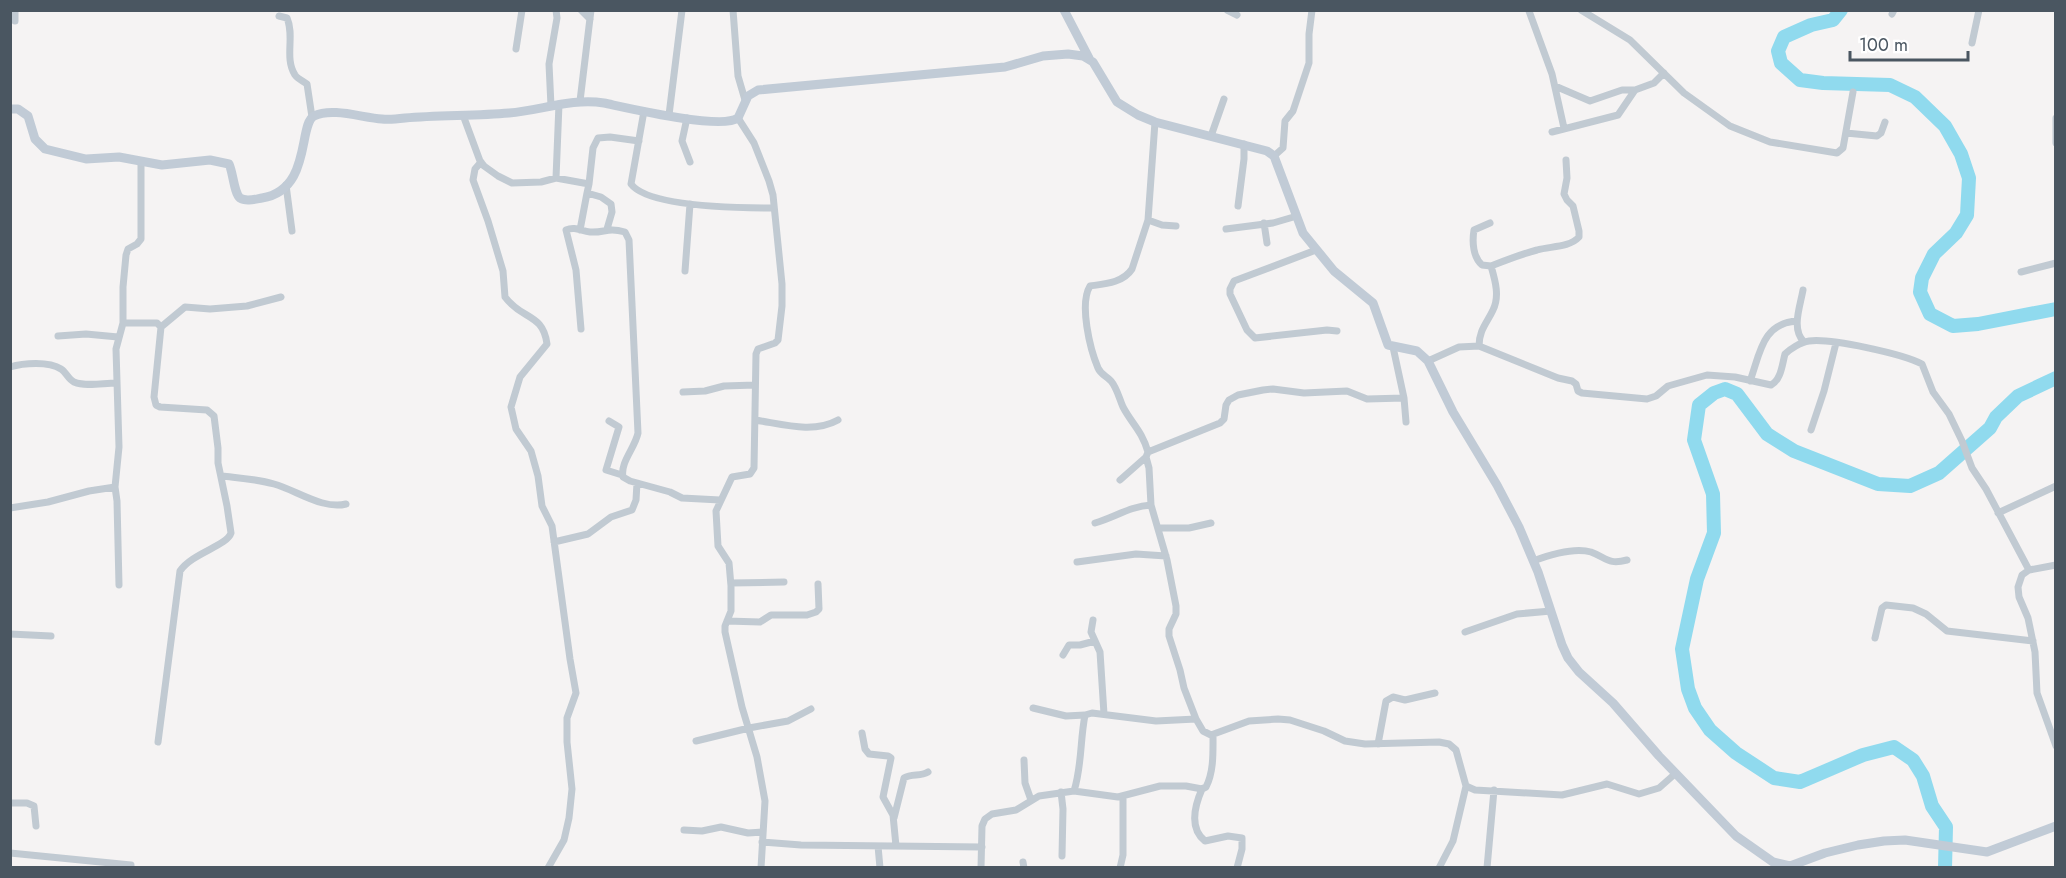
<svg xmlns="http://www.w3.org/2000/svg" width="2066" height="878" font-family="Jost,sans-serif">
  <rect width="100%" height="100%" fill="#f5f3f3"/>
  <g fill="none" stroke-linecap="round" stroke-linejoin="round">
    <path stroke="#90daee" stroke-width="14" d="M1841,10l-8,10 -22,5 -27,12 -6,14 3,12 19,17 23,3 67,2 25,12 30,29 16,28 8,24 -2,37 -11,18 -22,21 -12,24 -2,14 10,22 23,12 25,-2 78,-15
      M1945,868l1,-41 -14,-21 -9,-30 -10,-16 -19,-13 -31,8 -63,27 -26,-4 -38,-25 -26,-23 -15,-22 -7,-19 -6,-40 15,-70 17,-46 -1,-39 -19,-54 5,-35 15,-12 11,-4 12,5 30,40 27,17 84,33 32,2 29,-13 51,-45 6,-11 22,-21 38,-18"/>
    <path stroke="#c1cad2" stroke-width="7" d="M15,10v11
      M581,10l9,9
      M733,10l5,66 7,24
      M1227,10l10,5
      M1581,10l49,30 54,53 46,33 40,16 67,11 6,-5 10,-56
      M1529,11l23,63 12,54
      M1892,14l2,-4
      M279,16l8,2c8,18 -3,40 8,57 3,4 8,6 12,9l5,33
      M1972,43l7,-33
      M516,49l6,-39
      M1555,86l35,15 32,-11h13
      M580,101l11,-91
      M551,106l-2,-42 8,-46 -1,-8
      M644,111l-13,73c18,24 113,24 143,24
      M463,115l17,46 4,5 14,10 14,7 29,-1 15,-4 33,6 -2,9 14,4 10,7 1,8 -5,17
      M669,115l13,-105
      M687,118l-5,23 8,21
      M738,118l16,25 15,38 4,14 9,89v22l-4,34 -3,3 -17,6 -2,5 -2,114 -4,6 -18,3 -16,34 2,35 11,17 2,23v25l-6,15v6l17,75 15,50 8,44 -4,67
      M2056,118v25
      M1552,132l66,-17 17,-25 19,-7 10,-10
      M1846,133l31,3 4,-3 4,-11
      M1211,136l13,-37
      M1274,156l9,-8 2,-27 8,-10 16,-48v-29l3,-24
      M481,162l-6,7 -2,11 15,41 15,50 2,26c17,23 38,16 42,47l-27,33 -9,30 5,22 15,22 7,25 4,30 10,20 18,133 6,34 -9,25v24l5,47 -3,29 -5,22 -16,28
      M556,178l3,-74
      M589,184l4,-36 5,-10 12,-1 29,4
      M286,185l6,46
      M1238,206l6,-47v-15
      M1148,220l14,5 14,1
      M1264,223l3,20
      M1490,223l-16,7c-2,12 -1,27 8,35l9,1
      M1226,229l47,-6 24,-7
      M580,230l7,-37
      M1316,250l-82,31 -4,8v5l17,36 8,8 72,-8 10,1
      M685,271l5,-67
      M2021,272l35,-9
      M1803,290c-3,17 -12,39 1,52
      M123,323h34l4,4 -7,70 2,8 4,2 47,3 7,6 4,32v15l9,43 4,27c-4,13 -39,20 -51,38l-22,171
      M161,327l24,-20 25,2 37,-3 34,-9
      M581,329l-5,-59 -10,-40c9,-4 15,1 24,2 15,1 17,-5 35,0l4,8 9,193c-3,15 -18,29 -15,44l7,4 40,11 12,6 38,2
      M58,336l28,-2 32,3
      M1479,346c0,-16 8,-23 14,-36 7,-14 2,-30 -2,-44 15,-6 31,-12 46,-16 13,-4 32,-2 42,-13v-6l-6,-25 -6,-6 -3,-6 3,-16 -1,-18
      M1393,347l11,51 2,24
      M1428,361l31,-14 20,-1 79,32 14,3 4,3 2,7 4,2 65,6 9,-3 12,-10 39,-11 28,2 36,8c10,-5 11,-20 14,-31 5,-5 16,-12 24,-13 22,-3 94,13 113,23l11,28 16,22 13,27 10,27 14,21 43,81
      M10,367c13,-4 39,-6 51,2 5,3 7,10 13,13 12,5 29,1 42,1
      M1750,381c10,-27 12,-58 47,-60
      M683,392l22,-1 19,-5 31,-1
      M755,420c27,4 58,14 83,0
      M609,421l10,6 -13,43 16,5
      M1811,430l13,-39 12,-48
      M1148,452c-6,-21 -16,-28 -25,-45 -4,-9 -6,-19 -12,-26 -4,-5 -10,-6 -13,-13 -8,-19 -19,-64 -8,-82 14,-2 33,-3 42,-17l16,-49 7,-98
      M222,476c17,2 35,3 52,8 22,6 49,26 72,20
      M1120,480l26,-23
      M115,487l2,14 2,84
      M10,508l38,-6 41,-11 26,-4 4,-40 -3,-98 7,-26v-36l3,-32 2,-6 9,-5 4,-5v-78
      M1998,513l58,-27
      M1095,523c20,-6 36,-17 56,-18
      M1159,528h30l22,-5
      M554,542l34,-8 23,-17 21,-7 4,-10 1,-17
      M1533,561c16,-6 41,-14 58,-9 16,6 17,13 36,8
      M1077,562l59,-8 30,2
      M2056,565l-27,5 -7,5 -4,12 1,10 9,21 7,34 2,41 19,53
      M731,583l53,-1
      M1093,620l-2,12 9,20 4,62
      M727,621l33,1 11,-7h36l9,-3 3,-3 -1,-25
      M1465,632l52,-18 34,-3
      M10,634l41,2
      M1875,638l7,-30 4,-3 27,3 13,6 21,17 86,10
      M1063,655l6,-10h11l15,-4
      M1033,708l33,8 19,-1
      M1196,719l-12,-31 -4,-18 -11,-34v-7l7,-15v-8l-9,-46 -16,-55 -2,-37 -3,-11 2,-5 72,-29 4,-4 2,-14 3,-5 9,-5 25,-5 10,-1 31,4 43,-2 20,8 37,-1
      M862,733l3,16 4,5 19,2 3,2 -8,39 10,18 3,31
      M1213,735c0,17 1,36 -7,52l-4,2c-7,16 -13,39 3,52l23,-5 14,2v11l-5,19
      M696,741l53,-13 39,-7 23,-12
      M1378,744l8,-43 7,-4 12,3 30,-7
      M1024,760l1,23 6,17
      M1074,791l44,6 42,-11h26l16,3
      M1061,792l2,17 -1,47
      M10,803h17l7,3 2,20
      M894,818l10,-40c8,-5 16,-1 24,-6
      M684,830l18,1 19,-4 27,6 15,-1
      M762,842l39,3 181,2
      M878,846l2,22
      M10,853l121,12v3
      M1023,862l1,6
      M981,868l1,-42 3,-7 7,-5 24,-4 23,-14 35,-5c8,-25 6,-51 11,-76l7,-2 64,8 40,-2 7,12 8,4 38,-14 29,-2 12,1 34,11 21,10 20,3 74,-2 10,2 7,6 10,36 9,4 87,5 45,-11 32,10 20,-6 17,-15
      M1120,868l3,-13v-59
      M1439,868l14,-27 13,-55
      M1487,868l7,-78"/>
    <path stroke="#c1cbd6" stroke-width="9" d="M1064,10l25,48
      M10,109h8l10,7 7,23 10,10 41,10 33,-2 43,8 48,-5 19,4c4,8 5,29 11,34 6,4 16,1 22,0 50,-8 36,-74 52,-82 18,-9 49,2 68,3 7,1 15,0 23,-1 34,-3 70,-2 104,-5 33,-3 63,-15 95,-10 24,5 117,27 134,15l10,-22 10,-6 247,-23 38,-11 25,-2 15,2 10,6 24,40 21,13 17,7 112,29 7,5 29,77 31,38 39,32 15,42 29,6 11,10 25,51 44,73 22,42 19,45 24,73 6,13 11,14 34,31 46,53 77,80 37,26 17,4 35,-13 33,-8 26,-4 21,-1 82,12 69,-26"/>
  </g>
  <rect width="2066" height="878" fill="none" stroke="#4a5661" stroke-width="24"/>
  <path d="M1850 51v9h118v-9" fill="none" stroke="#4a5661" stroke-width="3"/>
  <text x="1859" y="51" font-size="18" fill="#4a5661" stroke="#ffffff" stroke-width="4.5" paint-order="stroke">100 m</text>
</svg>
